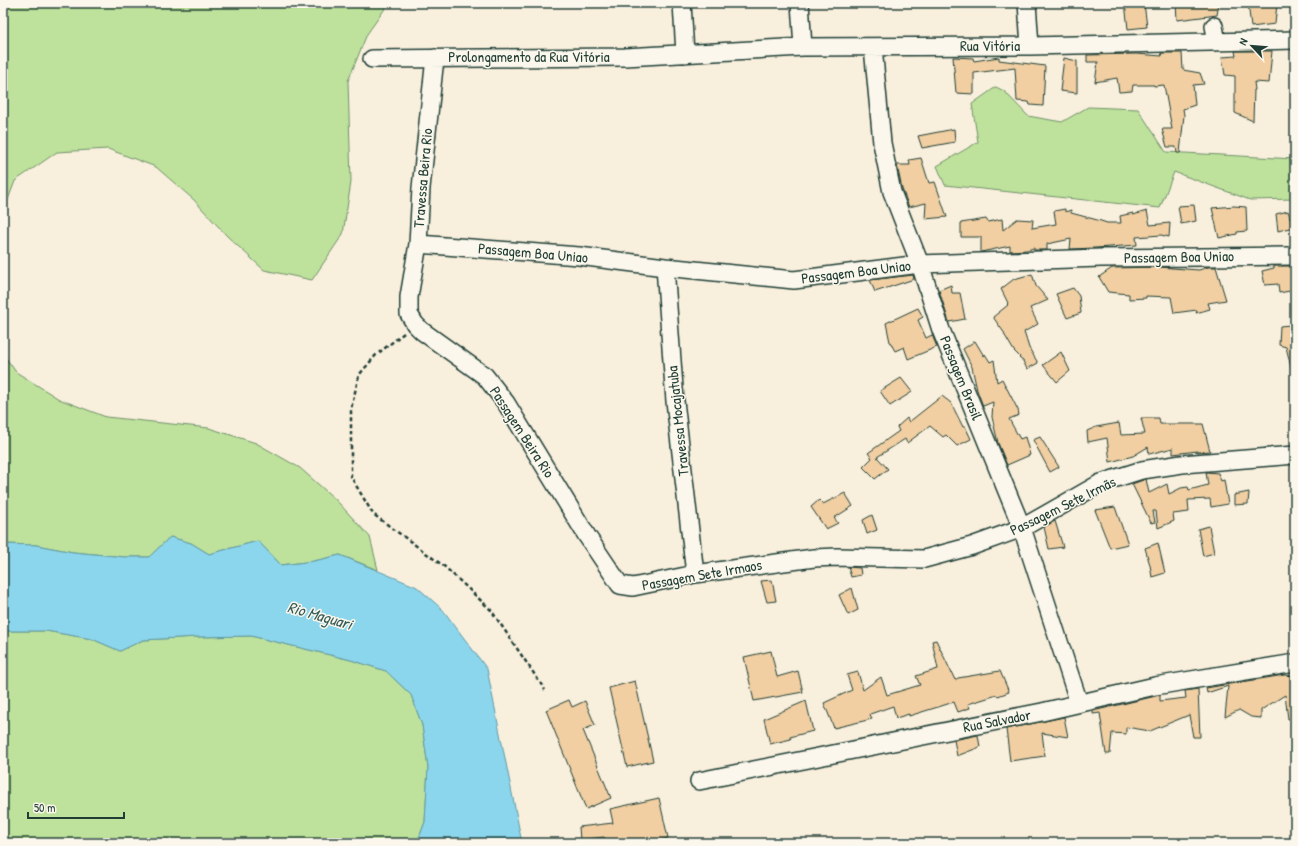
<svg xmlns="http://www.w3.org/2000/svg" width="1298" height="846" font-family="'Patrick Hand',sans-serif">
  <rect width="100%" height="100%" fill="#f9efdd"/>
  <filter id="ink" filterUnits="userSpaceOnUse"><feTurbulence type="fractalNoise" baseFrequency=".025" numOctaves="2"/><feDisplacementMap in="SourceGraphic" scale="8" xChannelSelector="R" yChannelSelector="G"/><feConvolveMatrix kernelMatrix="1 2 1 2 8 2 1 2 1" color-interpolation-filters="sRGB"/></filter>
  <g filter="url(#ink)">
    <path fill="#bee29c" stroke="#6e9068" d="M3,3h386l-22,31 -19,47 3,101 -8,52 -31,46 -48,-10 -37,-34 -33,-36 -38,-33 -48,-18 -51,3 -42,29 -12,32z
      M996,87l8,4 24,25 34,6 26,-15 50,2 28,43 129,7v40l-45,1 -76,-28 -14,36 -215,-23 -8,-19 41,-24 -6,-38z
      M3,354l13,18 43,27 47,18 103,11 47,15 44,25 36,32 34,37 8,33 -38,-15 -26,6 -33,4 -23,-24 -49,13 -18,-11 -21,-6 -21,20h-24l-52,-5 -37,-7 -33,-1z
      M3,631h43l46,8 28,12 23,-11 54,-3 54,-1 100,24 35,11 25,24 11,30 6,42 -3,55 -8,21h-414z"/>
    <path fill="#8cd6ed" stroke="#6099a3" d="M170,537l21,6 18,11 49,-13 23,24 33,-4 26,-6 77,32 26,23 44,59 35,174h-105l8,-21 3,-55 -6,-42 -11,-30 -25,-24 -35,-11 -100,-24 -54,1 -54,3 -23,11 -28,-12 -46,-8h-43v-87l33,1 37,7 52,5h24z"/>
    <path fill="#f1cfa2" stroke="#1f3d34" d="M1125,3h19l3,24 -19,2z
      M1176,3h43l-2,12 -40,5z
      M1248,3h29l-2,21 -24,3z
      M1235,51h37l-3,32 -15,-1 1,8h-1l-1,31 -18,-8v-37l-10,-1 -3,-18 14,-1z
      M1161,53h21l1,17 17,3 4,11 -11,1 2,20 -12,4 1,6 -4,38h-3l-1,-6h-9l-5,-18h10l-8,-44 -10,1v-1h-21l-1,6 -13,1 -2,-14 -22,4 3,-20h-11v-7l49,-1 26,2z
      M953,57l20,1 1,3 25,-4v3l46,6 -2,40 -13,-1 -1,-3 -12,-1 -2,-33 -41,5v21l-18,-1z
      M1064,58l13,3v32l-17,-2z
      M954,129l1,13 -33,6 -4,-12z
      M921,158l8,25 6,-1 12,35 -22,2 1,-16 -17,4 -7,-18 -5,-24h13l-1,-5z
      M1194,205l2,16 -15,3 -3,-18z
      M1234,206l12,1 1,24 -10,1v2l-18,4 -7,-30z
      M1065,209v3l6,-2v3l30,8 6,2h14l-1,-7 13,-3v2l14,-4 3,14 20,-2 -1,14 -8,-2 -25,2 1,8 -42,3 -25,1 1,-10 -24,5v6h-13v-2l-7,2 -17,1v-5l-29,6v-15h-20v-14l25,-4 2,3 14,-3 1,11 14,-11 16,1 -1,8 24,-4 -2,-13z
      M1288,211l5,16 -15,4 -2,-17z
      M1274,266h21v24l-16,3 -1,-9 -13,1 -3,-14 12,-3z
      M1159,267l40,3 9,-3h8l10,33 -18,3 2,6 -14,4 1,-3 -23,3 -3,-16 -25,-1v2l-17,1v-5l-21,-2 -9,-15 13,-9z
      M1032,274l4,12 12,14 -18,8 8,16 -14,8 5,16 9,15 -11,6 -4,-8 -4,-3 1,-1 -6,-6 -10,-17h1l-12,-17 15,-12 -1,-1 1,-1 -7,-14 13,-10z
      M913,275l1,4 -39,13 -5,-12z
      M951,285l1,8h8l5,26 -16,3 -10,-32z
      M1073,288l6,8 2,17 -14,5 -11,-24z
      M918,308l5,9 -5,3 8,18 6,-3 5,12 -29,12 -4,-12 -9,4 -5,-9 -4,-19z
      M1290,325l5,14v28h-4l-5,-20 -7,-2 1,-19z
      M975,341l9,15 1,-2 5,8 4,-2 3,22 5,-3 16,31 1,5 -10,4 11,20 5,-2 5,18 -23,10 -9,-22 -6,-26 1,-15 -10,4 -6,-16 -5,-23 -9,-18z
      M1061,352l9,19 -13,11 -14,-17z
      M901,378l11,14 -22,14 -10,-15z
      M942,396l9,7 12,24 2,-1 6,13 -14,7 -11,-11 -3,2 -13,-11 -23,17 -2,-4 -28,18 11,12 -13,10 -12,-12 9,-9 -4,-5 31,-22 -2,-4 10,-9 2,4z
      M1141,418h18l1,6h43l7,27 -13,1v-1l-24,3v-6l-24,6 -1,-7 -15,9 -23,6 -3,-24 -19,4 -1,-11 9,-4 23,-4 2,12 24,-1z
      M1040,437l19,30 -9,5 -17,-32z
      M1206,472l12,1 3,8 3,-1 4,24 -17,3 -1,-8 -22,1 1,12 -16,2 1,7 -16,7 -2,-17h-3l2,11 -4,1 -19,-39 14,-5 3,14 18,-9 2,10 12,-6 7,-1 1,3 19,-5z
      M1249,492l-1,12 -14,1v-10z
      M845,493l8,13 -19,12 4,5 -12,6 -15,-22 8,-7 4,4z
      M1115,507l13,37 -18,4 -15,-38z
      M872,515l5,15 -10,4 -4,-14z
      M1055,521l8,26 -14,2 -5,-22z
      M1209,526l5,27 -11,3 -5,-27z
      M1158,543l7,30 -13,4 -2,-12 -5,-17z
      M848,567l12,1 1,7 -10,2z
      M772,580l4,21 -9,1 -6,-21z
      M852,588l6,22 -10,5 -9,-20z
      M936,640l19,40 3,-2 42,-7 9,21 -11,4 -1,-1 -29,9 2,4 -12,4 -4,-10 -45,14v-2l-13,4 -3,-12 -23,8 2,5 -38,9 -10,-25 28,-13 -5,-15 11,-3 5,18 18,-13 6,18 33,-10 -4,-9 22,-7 -6,-28z
      M771,651l6,26 21,-6 5,21 -49,9 -10,-44z
      M1284,675l11,1v42l-7,1 -3,-24 -24,15v8l-10,-1 -12,-7 -14,7 3,-31 -21,7 -1,-5z
      M635,681l18,80 -26,6 -18,-79z
      M1198,689l2,48h-7l-4,-22 -39,16 -24,-4v7l-14,-1 -2,21h-4l-6,-41 -7,1v-3l67,-16v6l26,-3 -1,-7z
      M569,700l3,7 13,-6 10,24 -12,5 28,68 -25,11 -40,-99z
      M806,701l7,30 -23,6 1,2 -21,5 -6,-25z
      M1064,717l4,20 -26,-4 3,23 -35,5 -4,-32z
      M978,735l2,12 -23,9 -3,-16z
      M659,798l9,40 -23,5h-39l-2,-6 -24,3 -1,-13 34,-4 -3,-14z"/>
    <g fill="none" stroke-linecap="round" stroke-linejoin="round">
      <g stroke="#1f3d34" stroke-width="20">
        <path id="minor" d="M682,3l3,51
          M800,3l3,44
          M1027,3l3,43
          M1214,26l3,16
          M873,47l9,96 10,49 28,72 21,66 81,198 57,175
          M435,58l-14,130 -3,56 -9,53v17l6,10 7,7 63,45 21,27 81,133 33,49 13,2 62,-13 119,-16 23,-1 87,2 48,-13 50,-18 79,-45 41,-13 40,-6 113,-9
          M372,59l253,-2 178,-10 227,-1 265,-6
          M418,244l161,12 86,11 129,13 126,-16 181,-6 194,-2
          M665,267l10,134 20,173
          M699,781l343,-69 113,-26 140,-23"/>
      </g>
      <path stroke="#1f3d34" stroke-width="2.5" stroke-dasharray="4 3" stroke-linecap="butt" d="M404,333l-28,22 -17,20 -8,34v68l22,37 72,53 46,43 54,80"/>
      <use href="#minor" stroke="#fbf7ec" stroke-width="17"/>
    </g>
  </g>
  <g text-anchor="middle" stroke-width="3" stroke-linejoin="round" paint-order="stroke">
    <g font-size="15" fill="#1f3d34" stroke="#fbf7ec">
      <text x="990" y="51">Rua Vitória</text>
      <text x="529" y="62">Prolongamento da Rua Vitória</text>
      <text transform="translate(423 178) rotate(-85)" y="5">Travessa Beira Rio</text>
      <text transform="translate(533 253) rotate(5)" y="5">Passagem Boa Uniao</text>
      <text transform="translate(1179 257) rotate(-1)" y="5">Passagem Boa Uniao</text>
      <text transform="translate(856 272) rotate(-7)" y="5">Passagem Boa Uniao</text>
      <text transform="translate(961 378) rotate(68)" y="5">Passagem Brasil</text>
      <text transform="translate(678 421) rotate(-96)" y="5">Travessa Mocajatuba</text>
      <text transform="translate(522 432) rotate(57)" y="5">Passagem Beira Rio</text>
      <text transform="translate(1063 506) rotate(-26)" y="5">Passagem Sete Irmãs</text>
      <text transform="translate(702 575) rotate(-10)" y="5">Passagem Sete Irmaos</text>
      <text transform="translate(997 721) rotate(-11)" y="5">Rua Salvador</text>
    </g>
    <g font-size="16" font-style="italic" fill="#355c59" stroke="#fbf7ec">
      <text transform="translate(320 615) rotate(16)" y="6">Rio Maguari</text>
    </g>
  </g>
  <rect width="1298" height="846" fill="none" stroke="#fbf7ec" stroke-width="16"/>
  <rect x="8" y="8" width="1282" height="830" fill="none" stroke="#1f3d34" stroke-width="1.5" filter="url(#ink)"/>
  <g transform="translate(1252 46) rotate(296)" stroke="#fbf7ec" stroke-width="3" paint-order="stroke">
  <path d="M0-3L7 15L0 10L-7 15Z" fill="#1f3d34"/>
  <text y="-6" font-size="11" font-weight="bold" text-anchor="middle" fill="#1f3d34">N</text>
  </g>
  <path d="M28 812v6h96v-6" fill="none" stroke="#1f3d34" stroke-width="2"/>
  <text x="34" y="812" font-size="12" fill="#1f3d34" stroke="#fbf7ec" stroke-width="3" paint-order="stroke">50 m</text>
</svg>
